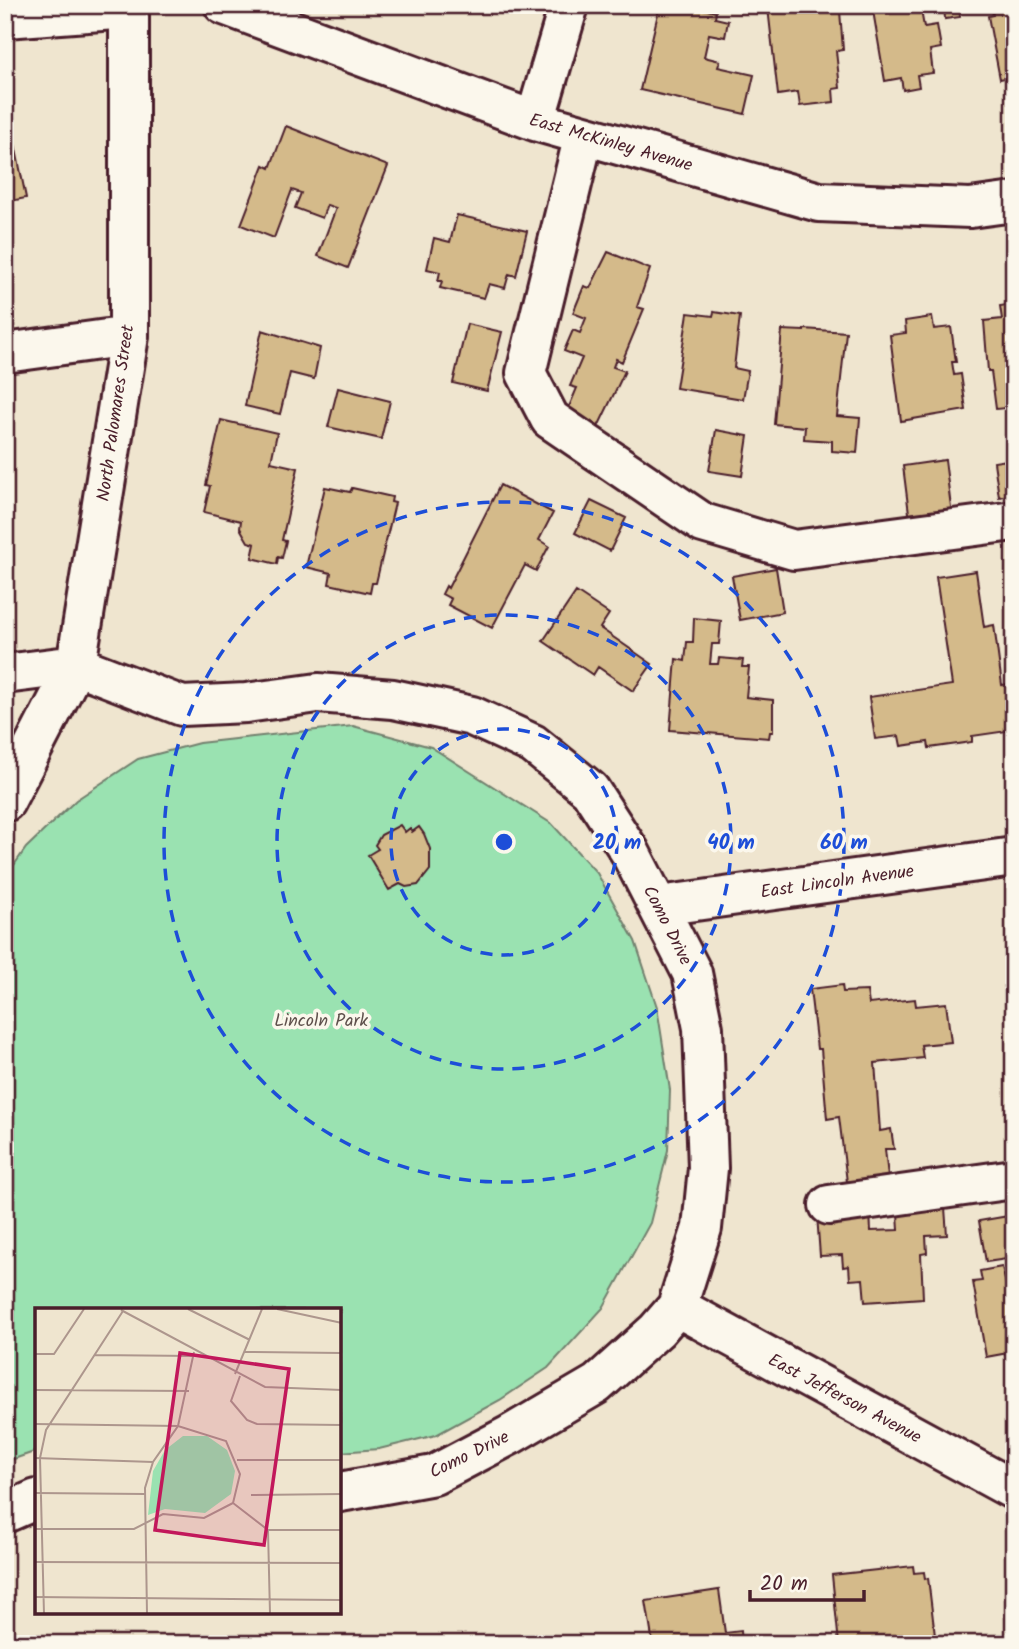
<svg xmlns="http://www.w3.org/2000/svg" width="1019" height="1649" font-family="Kalam,sans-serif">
  <rect width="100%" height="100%" fill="#efe5cf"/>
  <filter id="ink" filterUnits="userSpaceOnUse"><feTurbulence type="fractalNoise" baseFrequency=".0143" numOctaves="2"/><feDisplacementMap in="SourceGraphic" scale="14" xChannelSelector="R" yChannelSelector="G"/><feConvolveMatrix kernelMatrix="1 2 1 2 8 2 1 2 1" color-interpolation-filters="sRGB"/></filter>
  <g filter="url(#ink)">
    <path fill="#9ae2b1" stroke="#72806e" stroke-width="2" d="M353,726l78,21 121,77 45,49 38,68 22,66 13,83 -2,60 -18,73 -47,85 -55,60 -48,32 -64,35 -57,14 -39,3v-142h-303v141l-32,11v-584l21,-30 50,-48 62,-41 61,-16z"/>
    <path fill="#d4ba8a" stroke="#4a1f2b" stroke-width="2" d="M660,5h26l30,7 -1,6 13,3 -3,16 -16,-3 -5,23 16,4 -2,6 36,8 -9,39 -105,-24z
      M811,5v9l29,-3 3,39 -7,1 4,37 -7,1 1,13 -34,4 -2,-14 -20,3 -10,-87z
      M872,5h48l4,22 13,-2 4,23 -11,2 3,23 -16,2 2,12 -16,3 -2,-12 -16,3z
      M944,5h15l1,12 -15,2z
      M991,5h23v71l-14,3 -12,-63 5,-1z
      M5,96l21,102 -21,4z
      M286,126l102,40 -40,102 -30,-12 18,-48 -9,-3 -5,13 -27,-10 6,-15 -9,-3 -18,48 -33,-13 23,-60 6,3z
      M457,215l70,16 -11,45 -7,-2 -4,14 -16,-4 -5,14 -44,-10 2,-7h-4l2,-9 -13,-3 7,-31 16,4z
      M608,252l42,17 -13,38 7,2 -22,53 -6,-3 -3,8 12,4 -27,56 -32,-13 11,-26 -7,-2 12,-28 -18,-7 9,-21 7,3 6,-15 -13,-5 11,-27 6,2z
      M1014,304v103l-18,2 -5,-38h-3l-4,-50 18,-2 -2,-13z
      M714,312l26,4 -6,52 14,3 -5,28 -67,-11 12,-75 25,3z
      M932,317l2,12 17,-2 5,35h-4l2,13 7,-1 5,36 -65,11 -11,-86 16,-2 -1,-12z
      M467,324l35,8 -15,59 -34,-8z
      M804,329l42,3 -9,84 23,2 -3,35 -25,-2v-10l-28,-2 1,-12 -31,-3 8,-94 22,1z
      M262,330l58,18 -6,31 -24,-6 -10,41 -35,-8z
      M338,388l52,13 -9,38 -53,-12z
      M221,420l56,13 -6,29 27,6 -16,72 4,1 -4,17 -4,-1 -1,7 -25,-6 3,-14 -7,-2 -8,-14 1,-7 -37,-9 6,-26 -4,-1z
      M716,430l32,6 -6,40 -33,-5z
      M1014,459v56h-2l-2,-20 -11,2 -5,-35z
      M945,460l7,55 -42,6 -7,-55z
      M500,485l53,28 -14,27 10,6 -13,25 -11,-6 -33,63 -44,-23 3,-6 -9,-5 4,-8 2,2z
      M325,487l25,5 2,-4 40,9 -1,5 4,1 -19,80h-4l-2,10 -41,-9 2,-11 -25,-6z
      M591,501l35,17 -16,33 -35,-18z
      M776,568l7,44 -43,8 -8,-44z
      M976,571l8,56 10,-2 8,60 6,-1 3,20 3,-1v27l-42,6v6l-43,6 -1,-6 -27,4 -2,-10 -24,3 -6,-42 83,-12 -16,-108z
      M576,592l33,22 -9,14 52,36 -19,27 -35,-24 -5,8 -50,-34z
      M694,618l27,3 -2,23h-7l-2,20h8l1,-6 24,2 -1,7h7l-3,30 27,3v32h-3l-1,6 -99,-8 6,-71 9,2 2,-19h6z
      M400,825l5,7 5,-4 2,4 7,-5 5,7 6,15v21l-12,15 -12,2 -6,-3 -11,6 -21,-35 10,-6 -3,-4 6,-10z
      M842,985l1,7 24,-1 2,13 46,-5 1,7 30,-3 5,39 -30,3 2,13 -48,5 5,68 11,-2 3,20h-9l3,28 -41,5 -8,-65 -12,2 -6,-70h-4l-7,-60z
      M944,1194l3,41 -21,1 1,17 -6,1 2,44 -58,4 -2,-23 -13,1 -1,-14 -6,1 -1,-12 -22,1 -3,-41 53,-3 1,19 28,-1 -2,-33z
      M1014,1215v43l-28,4 -7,-41z
      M1002,1267l8,35 4,-1 -1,81 -5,-29 -22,4 -13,-75 9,-1 -2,-10z
      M913,1566l1,7 10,-1 1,7 3,-1 8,66h-97l-7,-69z
      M719,1590l6,43 16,-2 1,13h-89l-7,-43z"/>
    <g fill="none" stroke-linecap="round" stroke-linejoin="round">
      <g stroke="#4a1f2b" stroke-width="44">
        <path id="minor" d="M224,5l311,116 284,81 151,6 44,-6
          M5,18l124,-9
          M535,121l34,-116
          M584,135l-58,238 24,46 153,104 91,27 220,-29
          M5,353l124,-17
          M5,674l71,-9 106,41 64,-3 72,-10 75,6 79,17 61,28 57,46 40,62 62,121 11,55 5,140 -6,60 -25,79 -20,23 -60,54 -87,51 -76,40 -94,17
          M5,802l71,-137 53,-329v-331
          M659,906l355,-49
          M829,1205l185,-26
          M677,1307l337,183
          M5,1513l32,-14"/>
      </g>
      <use href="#minor" stroke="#fbf7ec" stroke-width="38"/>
    </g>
  </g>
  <g fill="none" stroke="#1d4ed8" stroke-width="3.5" stroke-dasharray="12 9">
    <circle cx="504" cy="842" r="113"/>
    <circle cx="504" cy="842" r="227"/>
    <circle cx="504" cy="842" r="340"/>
  </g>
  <g text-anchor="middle" stroke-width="7" stroke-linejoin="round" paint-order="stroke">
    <g font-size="18" fill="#4a1f2b" stroke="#fbf7ec">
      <text transform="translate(611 142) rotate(16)" y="6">East McKinley Avenue</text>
      <text transform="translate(115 413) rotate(-82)" y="6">North Palomares Street</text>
      <text transform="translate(837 881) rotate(-8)" y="6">East Lincoln Avenue</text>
      <text transform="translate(668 925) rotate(63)" y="6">Como Drive</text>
      <text transform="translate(845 1398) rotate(28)" y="6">East Jefferson Avenue</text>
      <text transform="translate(469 1454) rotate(-26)" y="6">Como Drive</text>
    </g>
    <g font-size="18" fill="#5e504c" stroke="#fbf7ec">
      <text x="321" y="1026">Lincoln Park</text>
    </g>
  </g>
  <g transform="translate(35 1308)">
    <rect width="306" height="306" fill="#efe5cf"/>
    <path d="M148,128h24l20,14 8,21 -4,23 -26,19 -40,-4 -17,6 5,-44 12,-21z" fill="#9ae2b1"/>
    <path fill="none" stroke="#ad968d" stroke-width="2" d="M153,1l62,31M242,1l65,14M86,2l144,77 77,3M210,44l97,1M0,46h19l30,-45M59,47l100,1M200,66l27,-65M205,68l-9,25 16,19 10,4 85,1M0,82l154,1M0,116l143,2 48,15 14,33 -7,29 -29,15 -41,-4 -29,15h-99M0,150l118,4M202,152h105M0,185l110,1M216,187l91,-1M198,195l35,27h74M233,222l2,84M0,254l307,1M0,289l307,3M9,306l-4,-156 6,-28 77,-119M112,306l-2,-126 8,-26 25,-36 16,-74"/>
    <path fill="#c2185b" fill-opacity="0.15" stroke="#c2185b" stroke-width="3.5" d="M145,45l109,16 -25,176 -109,-15z"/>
    <rect width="306" height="306" fill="none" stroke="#4a1f2b" stroke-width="3.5"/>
  </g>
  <circle cx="504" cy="842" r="10" fill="#1d4ed8" stroke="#fbf7ec" stroke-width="3.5"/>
  <g font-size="21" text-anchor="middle" font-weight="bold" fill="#1d4ed8" stroke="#fbf7ec" stroke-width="7" stroke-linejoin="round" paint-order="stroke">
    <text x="617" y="849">20 m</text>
    <text x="731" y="849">40 m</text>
    <text x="844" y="849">60 m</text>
  </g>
  <rect width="1019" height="1649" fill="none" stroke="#fbf7ec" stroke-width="28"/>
  <rect x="14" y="14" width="991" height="1621" fill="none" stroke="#4a1f2b" stroke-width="2.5" filter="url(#ink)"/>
  <path d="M750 1590v10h114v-10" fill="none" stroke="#4a1f2b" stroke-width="3.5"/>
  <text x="760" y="1590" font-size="21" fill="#4a1f2b" stroke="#fbf7ec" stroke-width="5" paint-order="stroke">20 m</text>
</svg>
